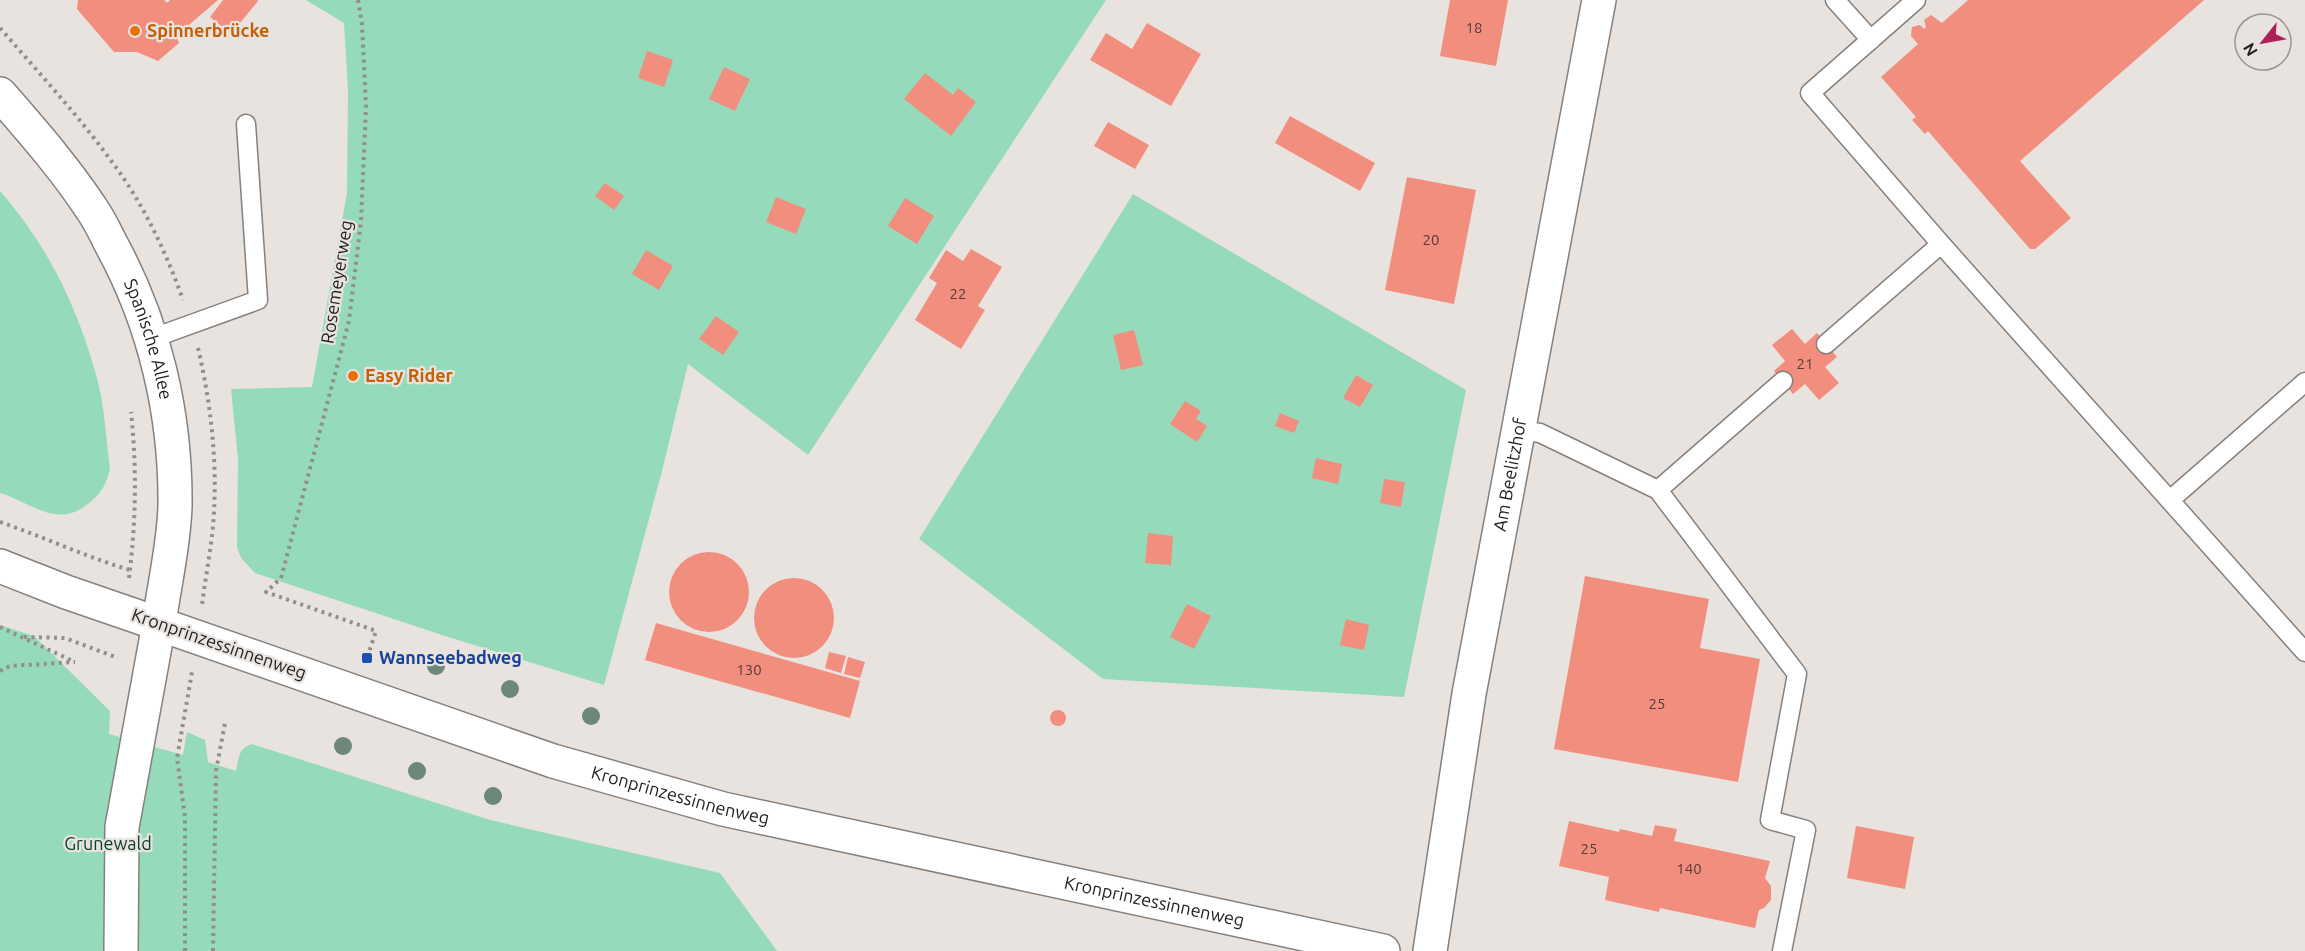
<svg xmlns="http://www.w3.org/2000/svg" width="2305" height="951" font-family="Ubuntu,sans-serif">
  <rect width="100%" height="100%" fill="#e8e3df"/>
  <path fill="#95daba" d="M306,0h800l-298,455 -120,-91 -26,107 -58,214 -159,-49 -190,-63 -14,-15 -4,-11 1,-88 -7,-70 81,-2 35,-194 1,-102 -4,-68z
    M0,191c49,56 79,119 98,191 7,28 8,58 12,87 -4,16 -9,25 -22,35 -32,25 -55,-1 -88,-11z
    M1133,194l333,196 -62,307 -301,-18 -184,-140z
    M0,625l34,11 76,75 -1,23 74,21 4,-23 18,8 3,22 28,9c3,-13 2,-23 16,-27l238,76 230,53 57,78h-777z"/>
  <path fill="#f28e7d" d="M78,0h86l3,3 3,-3h48l-42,36 3,7 -21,18 -21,-9h-23l-37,-43z
    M223,0h34l1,1 -27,33 -21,-17z
    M1450,0h58l-12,66 -56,-10z
    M1968,0h236l-184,161 51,57 -36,31h-5l-102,-118 -3,3 -13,-14 4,-3 -35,-40 37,-33 -7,-8 1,-9 8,-2 4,4 2,-2 -2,-7 7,-5 11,8z
    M1147,23l54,31 -30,52 -81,-46 16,-27 26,16z
    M647,51l26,9 -9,27 -26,-9z
    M724,67l26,12 -15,32 -26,-12z
    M925,73l28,22 5,-7 18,14 -25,34 -47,-37z
    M1290,116l85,47 -15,28 -85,-48z
    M1108,122l41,23 -14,24 -41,-23z
    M1407,177l69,13 -22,114 -69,-14z
    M605,183l19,13 -10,14 -19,-14z
    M776,197l30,12 -10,25 -30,-12z
    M905,198l29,18 -17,28 -29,-18z
    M971,249l31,18 -24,39 7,4 -24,39 -46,-29 22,-37 -8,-5 17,-28 17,11z
    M646,250l27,16 -14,24 -27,-16z
    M716,316l23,16 -16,23 -24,-16z
    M1792,329l13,15 12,-11 20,24 -12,10 14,16 -20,17 -14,-16 -12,10 -19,-23 11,-10 -13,-16z
    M1134,330l9,35 -22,5 -8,-35z
    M1356,375l17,10 -13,22 -17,-9z
    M1185,401l16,10 -5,8 11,7 -10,16 -27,-18z
    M1280,413l19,8 -5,12 -19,-7z
    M1316,458l26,6 -4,20 -26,-6z
    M1384,479l21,3 -4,25 -21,-4z
    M1148,533l25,3 -2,29 -26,-2z
    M669 592a40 40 0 1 1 80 0a40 40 0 1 1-80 0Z
    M1585,576l124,23 -9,49 60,11 -22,123 -184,-33z
    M754 618a40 40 0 1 1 80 0a40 40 0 1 1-80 0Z
    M1187,604l24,12 -17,33 -24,-12z
    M1346,619l23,6 -5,25 -24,-5z
    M656,623l204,58 -10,37 -205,-58z
    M829,652l17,4 -5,17 -16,-5z
    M848,657l17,5 -5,16 -16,-4z
    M1050 718a8 8 0 1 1 16 0a8 8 0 1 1-16 0Z
    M1569,821l50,11 1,-3 32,7 3,-11 22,4 -3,12 96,20 -5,17 6,8v14l-7,8 -5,2 -4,18 -95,-20 -1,4 -54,-12 4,-23 -50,-11z
    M1856,826l58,11 -9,52 -58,-11z"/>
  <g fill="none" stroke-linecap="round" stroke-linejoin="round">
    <g stroke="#85807d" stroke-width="21">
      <path id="service" d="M1835,0l36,40
        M1916,0l-106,93 131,151 364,408
        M153,338l105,-38 -12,-176
        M1826,344l115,-100
        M1517,430l23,3 118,57 139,184 -27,146 36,10 -24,121
        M1658,490l125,-109
        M2170,500l135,-118"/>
    </g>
    <g stroke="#85807d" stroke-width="36">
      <g id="minor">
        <path d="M121,951l1,-124 37,-203"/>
        <path id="s1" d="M1430,951l39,-257 130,-694"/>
      </g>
    </g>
    <g stroke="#85807d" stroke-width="36">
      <path id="tertiary" d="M0,566l66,26 93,32"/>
    </g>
    <g stroke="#85807d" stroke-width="36">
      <g id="secondary">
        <path id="s2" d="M0,94c32,37 64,73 91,114 8,11 14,24 20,36 44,80 65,171 64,262 -1,39 -11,79 -16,118l394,137 170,48 660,142"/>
      </g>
    </g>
    <path stroke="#928e8c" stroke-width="4" stroke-dasharray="3 4.5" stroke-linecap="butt" d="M358,0l4,24 4,83 -5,114 -12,100 -68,257 -15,14 110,39 -9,27
      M0,28c38,44 78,87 112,134 31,41 54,90 71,138
      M198,348c14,60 21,126 14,188 -3,23 -7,46 -10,69
      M0,522c44,15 86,35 130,48
      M129,578c7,-57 8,-110 2,-166
      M0,627l75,35
      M24,637l41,1 53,20
      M0,671l10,-5 65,-4
      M185,951v-134l-8,-59 15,-86
      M213,951l3,-180 9,-48"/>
    <use href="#service" stroke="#fff" stroke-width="18"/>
    <use href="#minor" stroke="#fff" stroke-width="33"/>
    <use href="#tertiary" stroke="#fff" stroke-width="33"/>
    <use href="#secondary" stroke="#fff" stroke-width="33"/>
  </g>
  <g fill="#6d877b">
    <circle cx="436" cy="666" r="9"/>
    <circle cx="510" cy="689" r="9"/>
    <circle cx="591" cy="716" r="9"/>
    <circle cx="343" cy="746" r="9"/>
    <circle cx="417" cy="771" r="9"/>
    <circle cx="493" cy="796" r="9"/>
  </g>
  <g fill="#e8710a" stroke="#e8e3df" stroke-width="2">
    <circle cx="135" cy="31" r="6"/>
    <circle cx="353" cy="376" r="6"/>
  </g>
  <rect fill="#1a4fb4" stroke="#e8e3df" stroke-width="2" x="361" y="652" width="12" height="12" rx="3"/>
  <g text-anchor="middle" stroke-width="4.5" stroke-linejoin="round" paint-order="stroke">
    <g font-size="15" fill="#553b36">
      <text x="1474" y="33">18</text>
      <text x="1431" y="245">20</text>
      <text x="958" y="299">22</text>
      <text x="1805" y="369">21</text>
      <text x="749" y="675">130</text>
      <text x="1657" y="709">25</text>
      <text x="1589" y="854">25</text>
      <text x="1689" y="874">140</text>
    </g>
    <g font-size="18" font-weight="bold" fill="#c56008" stroke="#e8e3df" text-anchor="start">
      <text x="147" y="37">Spinnerbrücke</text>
      <text x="365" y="382">Easy Rider</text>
    </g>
    <g font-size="18" fill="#211f1e" stroke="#e8e3df">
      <text transform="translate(337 282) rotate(-81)" y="6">Rosemeyerweg</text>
      <text dy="6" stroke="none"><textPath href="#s2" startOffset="290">Spanische Allee</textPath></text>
      <text dy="6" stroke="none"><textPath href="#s1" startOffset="483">Am Beelitzhof</textPath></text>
      <text transform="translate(219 644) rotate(19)" y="6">Kronprinzessinnenweg</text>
      <text dy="6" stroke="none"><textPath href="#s2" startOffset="1128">Kronprinzessinnenweg</textPath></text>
      <text dy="6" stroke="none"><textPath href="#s2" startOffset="1614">Kronprinzessinnenweg</textPath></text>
    </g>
    <g font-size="18" font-weight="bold" fill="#164399" stroke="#e8e3df" text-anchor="start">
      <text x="379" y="664">Wannseebadweg</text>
    </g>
    <g font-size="18" fill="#093c29" stroke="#e8e3df">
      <text x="108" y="850">Grunewald</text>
    </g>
  </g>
  <g transform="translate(2263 42) rotate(239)"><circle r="28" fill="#e8e3df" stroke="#989592" stroke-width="1.5"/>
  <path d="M0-4.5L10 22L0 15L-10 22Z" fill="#ae2059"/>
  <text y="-9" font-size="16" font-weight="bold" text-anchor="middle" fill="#211f1e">N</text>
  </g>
</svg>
